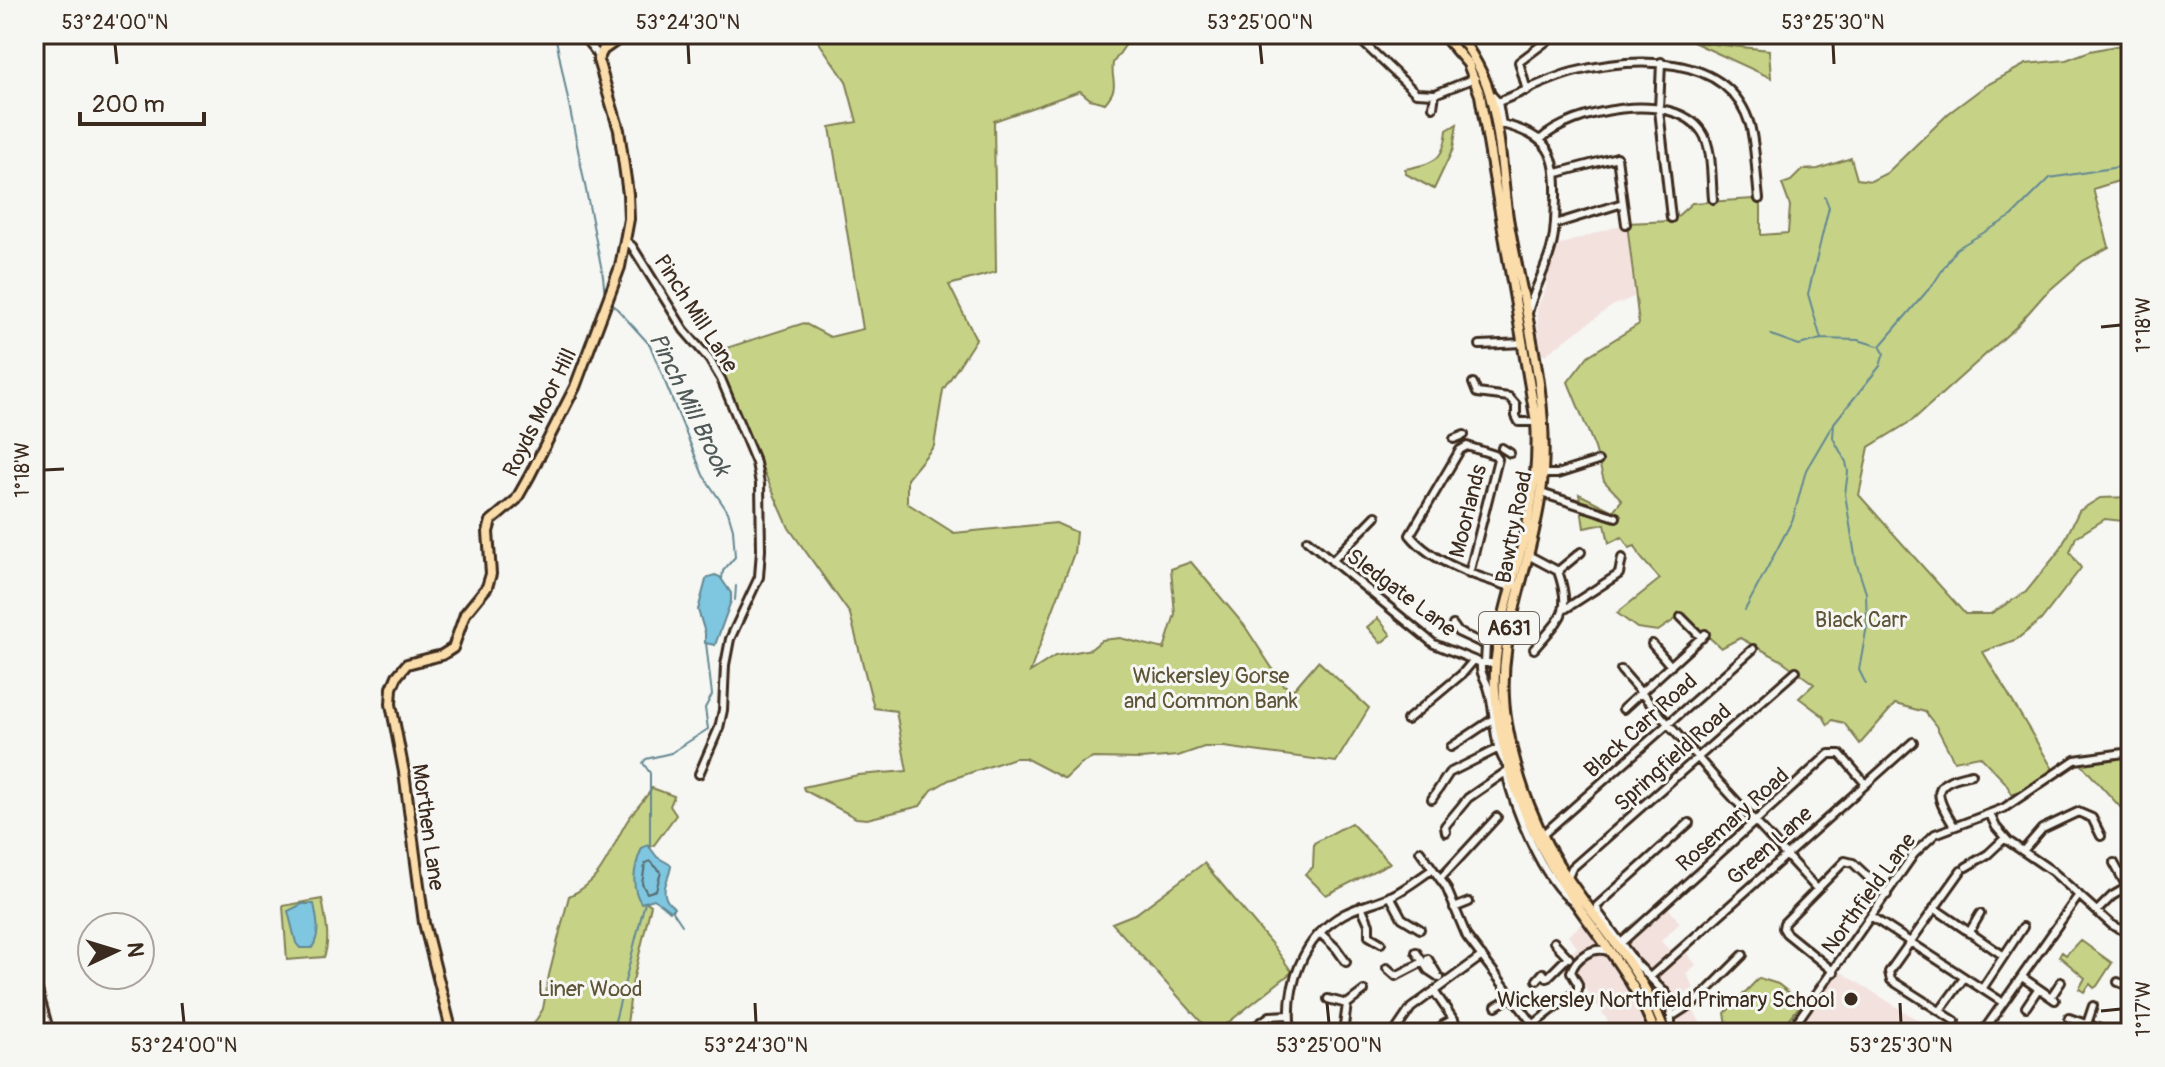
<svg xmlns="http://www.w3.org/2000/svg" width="2165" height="1067" font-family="Pangolin,sans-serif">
  <rect width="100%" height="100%" fill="#f6f6f2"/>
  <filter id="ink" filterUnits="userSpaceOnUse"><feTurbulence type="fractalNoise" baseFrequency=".0125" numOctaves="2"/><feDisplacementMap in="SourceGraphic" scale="16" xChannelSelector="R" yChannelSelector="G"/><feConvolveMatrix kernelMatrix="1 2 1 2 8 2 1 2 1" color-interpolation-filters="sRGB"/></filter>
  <g filter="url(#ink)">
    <path fill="#f3e1de" d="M1627,223l7,74 -22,9 -67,49 -6,-1 -2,-45 9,-21 3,-25 7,-17z
      M1665,904l15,19 -19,18 13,14 9,-7 13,17 -10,8 8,15 -19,14 2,12 13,-9 13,22 6,2v4h-97l-6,-15 -31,-44 1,-8 5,-5 -8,-9 4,-5 -9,-11 16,-14 37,21z
      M1838,970l94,59 -2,4h-137z"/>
    <path fill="#c6d387" stroke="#807e52" stroke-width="2" d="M813,34h320l-20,29c-3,18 8,22 -8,40l-15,-4 -10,-8 -86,30 2,151 -47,13 27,54 -33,51 -9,56 -27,33v24l47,30 102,-10 20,9 -2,21 -44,119 25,-16 36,-7 11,-9 18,-2 44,11 11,-35 -4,-45 20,-7 53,63 39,60 11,4 24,-28 51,47 -33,54 -112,-15h-20l-26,9 -38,3 -47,-1 -11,5 -17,16 -40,-21h-11l-65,22 -17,10 -12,16 -53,13 -11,-1 -52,-28 -1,-3 55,-12 49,-4 -11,-60 -22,-3 -24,-94 -61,-86 -71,-160 -10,-14 96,-31 26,14 33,-8 -33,-202 27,-5 -11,-41z
      M1694,42l75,8 2,28 -78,-36z
      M2131,43v134l-38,12 16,58 -26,14 -39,34 -28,32 -103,93 -44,27 -10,48 106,119h25l36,-22 34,-42 19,-39 21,-13 31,-1v25l-26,-3 -29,18 -6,15 11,16 -40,52 -24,19 -34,13 71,119 -19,14 -23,9 -7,-12 -25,-26 -26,5 -18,-35 -11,-14 -30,-8 -35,40 -16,-21 -12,-3 -4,5 -5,-9 -24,-18 15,-14 -33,-24 -41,-22 -19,10 -38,-34 -25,17 -21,-3 -20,-15 43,-34 -18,-20 -7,-13 -6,2 -7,-11 -13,6 -4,-19 -21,4 -5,-34 34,17 9,-11 -18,-19 -9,-33 -27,-66 20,-26 51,-32 -12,-101 45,-2 20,-18 61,-4 8,7v29l27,-2 2,-27 -8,-22 9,-3 11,-11 16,-1 33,-11 6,21 14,2 16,-8 62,-60 36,-27 41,-22 40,-4 24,-9z
      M1457,124l-4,25 -19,40 -28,-15 -1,-5c29,-6 39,-8 42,-39z
      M1378,618l13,17 -10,8 -14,-16z
      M2131,755v64l-51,-56z
      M652,788l22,8 -4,10 6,9 -22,30 -12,7v47l9,6 -19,80 -5,39 -9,9h-86l1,-8 10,-16 6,-34 20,-79c34,-15 40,-44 57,-73 7,-12 18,-22 26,-35z
      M1351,823l39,40 -64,32 -21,-21 8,-7 1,-24z
      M1204,863l71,85 17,24 -77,61h-4l-99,-110 25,-10z
      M322,899c3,18 9,40 2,58l-37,3 -4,-54z
      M2080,940l32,23 -15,23 -3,2 -4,-4 -6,8 -5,-3 6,-11 -26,-22 3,-4 4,3z
      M1759,978l19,6 24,19 -24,30h-44l-7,-9 -2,-11z"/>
    <path fill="#7fc6e0" stroke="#648892" stroke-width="2" d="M715,575l5,2 11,16v8l-16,44 -10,-2v-10l-7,-23 8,-30 2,-3z
      M648,845l9,12 14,8c0,10 -10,22 -5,33 1,4 6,7 8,10l-4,3 -16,-12 -13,4c-11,-17 -7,-37 1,-55z
      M302,904h12c3,15 7,30 -2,44h-12l-4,-5 -8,-32z"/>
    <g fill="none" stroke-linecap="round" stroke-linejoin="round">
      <path stroke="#56686c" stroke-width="2" d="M650,861l11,11 -5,18 -9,3 -5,-9 3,-20z"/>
      <path stroke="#648892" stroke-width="2" d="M555,34l48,242 2,21
        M610,301l40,44 53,130 25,37 5,17 2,28 -12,14 -1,8
        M1771,335l28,10 22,-6 37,1 20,6
        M1821,339l-13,-45 21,-87 -4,-10
        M735,600l1,-14
        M1745,610l48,-91 13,-49 27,-46
        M1866,684l-7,-14 8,-44 -1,-33 -10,-31 -11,-68 3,-22 -2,-10 -13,-24 1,-15 46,-57 4,-13 -4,-7 54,-63 22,-34 56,-33 38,-38 81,-13
        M650,848v-75l-7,-10 3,-4 25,-6 37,-24 -3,-21 7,-13 -6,-52
        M672,910l10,15
        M612,1033l33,-131"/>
      <g stroke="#3b2a1e" stroke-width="12">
        <path id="minor" d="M581,34l18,22
          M1354,34l62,59 19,1 40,-16
          M1661,62l-2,48 12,108
          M1527,91l-8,-29 37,-28
          M1489,92l9,10 4,23
          M1498,102c24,-9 49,-23 75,-30 58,-15 155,-21 177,53 6,23 6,50 9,74
          M1433,107l2,-13
          M1502,124c47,12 55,28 54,75 -1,16 0,34 -5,50 -6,22 -18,42 -23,64
          M1540,140c31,-30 133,-51 162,-8 11,16 9,48 11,67
          M1623,203l3,21
          M1555,224l68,-21 -6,-46 -60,16
          M626,241l6,5 52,84 25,29 12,20 35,84 4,21 1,66 -2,27 -29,62 -5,26 -2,45 -4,18 -20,46
          M1480,345l43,-2
          M1473,383l4,10 32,4 7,8v11l3,6h21
          M1454,439l10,-4
          M1502,448l8,5
          M1543,474h14l41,-13
          M1541,493l75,24
          M1307,540l127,104 47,19
          M1528,555l30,16c15,43 2,47 -24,78
          M1332,561l44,-45
          M1558,571l23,-19
          M1469,574l29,-115 -3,-4 -28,-9 -7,4 -50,85c22,28 68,42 101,52l4,-2
          M1565,609l54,-35 3,-16
          M1681,617l21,21
          M1453,625l5,7 28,13 -1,18
          M1652,644l19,22
          M1621,670l97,111 99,108
          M1623,709l82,-75
          M1407,720l55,-46 11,-13
          M1451,747l42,-28
          M1506,772c8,36 36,108 67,130
          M1432,799l17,-26 50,-25
          M1990,814l6,13 12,14 44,30 60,54 19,9
          M1954,826c-22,-34 -22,-44 18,-52
          M1446,832l-1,-6 23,-28 42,-29c-20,-22 -13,-56 -22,-82 -3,-10 -8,-12 -7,-24h14
          M1540,837l213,-188
          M1420,851l26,36 21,50 73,96
          M2023,851l19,-22 36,-17 14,6 9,18
          M2114,863l13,24
          M1966,867l22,-13 17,-16
          M1568,877l4,-9 224,-197
          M1440,879l57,-62
          M1390,896l12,22 18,11
          M1361,906l8,18v12l12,7
          M1454,908l15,-6
          M1934,908l70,48
          M2097,911l15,-15 19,-11
          M1872,917l127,83
          M1320,933l16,15 10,14
          M1969,933l11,-19
          M1554,942l15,16
          M1621,943l208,-189h11l25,29
          M1416,952l7,10
          M1428,959l9,15
          M1387,968l9,8 27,-14 5,8 12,8
          M1834,972l-48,-39 -3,-5 1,-5 61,-62 8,2 34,32
          M34,976l16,57
          M1650,977l263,-235
          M2022,977l33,23
          M1537,980l6,-7 4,5 21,-21
          M2118,982l13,5
          M1982,989l41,-62
          M1434,991l28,41
          M2051,997l10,-15
          M1328,999l19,5
          M1496,1006l17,-10
          M2026,1007l12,-18
          M1649,1011l-1,-10 17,-9
          M1940,1011l24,-33
          M1671,1017l28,-18 44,-44
          M2069,1018l42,15
          M1955,1021l-64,-41 -2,-8 72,-101
          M1534,1024l44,-34v-6l-7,-12c5,-15 22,-26 37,-21
          M2087,1024l6,-18
          M1443,1025l11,-6
          M1671,1029v-22l-4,-12 -33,-34 -36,-49 -1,-6 92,-83
          M1246,1033l24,-17 19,-1
          M1291,1033c-6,-45 11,-96 53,-119 15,-8 31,-11 47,-18 15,-7 28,-18 42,-27
          M1343,1033l4,-29 17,-13
          M1394,1033l17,-25 71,-52
          M1789,1033l125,-179 21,-20 69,-26 71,-48 56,-8
          M1982,1033l97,-138
          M2124,1033l7,-18"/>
      </g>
      <g stroke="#3b2a1e" stroke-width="14">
        <path id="major" d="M1442,34l26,30 12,31 56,327c3,46 -4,88 -16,132 -11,44 -28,91 -25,137 5,69 32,140 71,198 31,47 70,90 89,144
          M1458,34c13,18 25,37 31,58 12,41 13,84 19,126 15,89 45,183 33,275 -10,79 -49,148 -34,231 9,54 30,111 62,156 34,50 76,94 96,153
          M452,1033l-28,-110 -20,-151 -13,-68 1,-16 5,-12 10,-12 35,-9 11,-7 12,-34 22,-27 4,-13 -3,-42 3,-11 25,-21 14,-25 45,-88 45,-120 9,-48 -1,-25 -9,-64 -21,-70 5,-10 23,-16"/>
      </g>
      <use href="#minor" stroke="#f6f6f2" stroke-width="6"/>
      <use href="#major" stroke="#faddab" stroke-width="8"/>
    </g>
  </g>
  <path fill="none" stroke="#3b2a1e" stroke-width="3" d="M115,44l2,20M688,44l1,20M1260,44l2,20M1833,44l1,20M2101,327l20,-2M44,470l20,-1M182,1003l2,20M755,1003l1,20M1327,1003l2,20M1900,1003l1,20M2101,1011l20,-2"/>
  <circle fill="#3b2a1e" stroke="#f6f6f2" stroke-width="3" cx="1851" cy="999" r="8"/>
  <g text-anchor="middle" stroke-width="6" stroke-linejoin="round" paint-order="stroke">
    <rect fill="#f6f6f2" stroke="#73675e" stroke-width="2" x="1479" y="612" width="60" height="32" rx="6"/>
    <g font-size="20" font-weight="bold" fill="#3b2a1e">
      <text x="1509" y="635">A631</text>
    </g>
    <g font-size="22" fill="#3b2a1e" stroke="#f6f6f2">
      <text transform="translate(697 313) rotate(57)" y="8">Pinch Mill Lane</text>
      <text transform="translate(539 412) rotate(-64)" y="8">Royds Moor Hill</text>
      <text transform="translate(1467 511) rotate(-76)" y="8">Moorlands</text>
      <text transform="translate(1513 527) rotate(-79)" y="8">Bawtry Road</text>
      <text transform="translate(1402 592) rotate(37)" y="8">Sledgate Lane</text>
      <text transform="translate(1640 725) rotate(-42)" y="8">Black Carr Road</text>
      <text transform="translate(1672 757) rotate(-42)" y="8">Springfield Road</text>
      <text transform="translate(1732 819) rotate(-42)" y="8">Rosemary Road</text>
      <text transform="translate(429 827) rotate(82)" y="8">Morthen Lane</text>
      <text transform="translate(1769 845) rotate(-42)" y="8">Green Lane</text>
      <text transform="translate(1868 893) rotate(-54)" y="8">Northfield Lane</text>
    </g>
    <g font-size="22" fill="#5e5438" stroke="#f6f6f2">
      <text x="1861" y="627">Black Carr</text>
      <text x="1211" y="683">Wickersley Gorse<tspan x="1211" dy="25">and Common Bank</tspan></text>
      <text x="590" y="996">Liner Wood</text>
    </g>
    <g font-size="22" fill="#3b2a1e" stroke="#f6f6f2" text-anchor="end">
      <text x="1835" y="1007">Wickersley Northfield Primary School</text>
    </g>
    <g font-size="24" font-style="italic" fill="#4f5958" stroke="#f6f6f2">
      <text transform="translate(690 404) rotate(64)" y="8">Pinch Mill Brook</text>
    </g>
  </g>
  <rect width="2165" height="1067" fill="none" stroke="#f6f6f2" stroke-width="88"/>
  <g transform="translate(116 951) rotate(86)"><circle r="38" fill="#f6f6f2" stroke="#aba49d" stroke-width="2"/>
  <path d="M0-6L14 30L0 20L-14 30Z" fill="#3b2a1e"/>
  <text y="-12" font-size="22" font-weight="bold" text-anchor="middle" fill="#3b2a1e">N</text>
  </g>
  <path d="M80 112v12h124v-12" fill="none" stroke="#3b2a1e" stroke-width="4"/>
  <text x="92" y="112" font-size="24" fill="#3b2a1e" stroke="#f6f6f2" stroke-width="6" paint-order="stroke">200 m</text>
  <rect x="44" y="44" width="2077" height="979" fill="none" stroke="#3b2a1e" stroke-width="3"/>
  <g font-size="20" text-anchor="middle" fill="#3b2a1e">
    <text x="115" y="29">53°24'00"N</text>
    <text x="688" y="29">53°24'30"N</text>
    <text x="1260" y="29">53°25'00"N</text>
    <text x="1833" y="29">53°25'30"N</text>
    <text transform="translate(2143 325) rotate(-90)" y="7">1°18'W</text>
    <text transform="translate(22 470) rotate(-90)" y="7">1°18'W</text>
    <text transform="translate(2143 1009) rotate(-90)" y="7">1°17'W</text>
    <text x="184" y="1052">53°24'00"N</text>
    <text x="756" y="1052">53°24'30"N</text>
    <text x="1329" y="1052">53°25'00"N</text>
    <text x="1901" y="1052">53°25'30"N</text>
  </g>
</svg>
